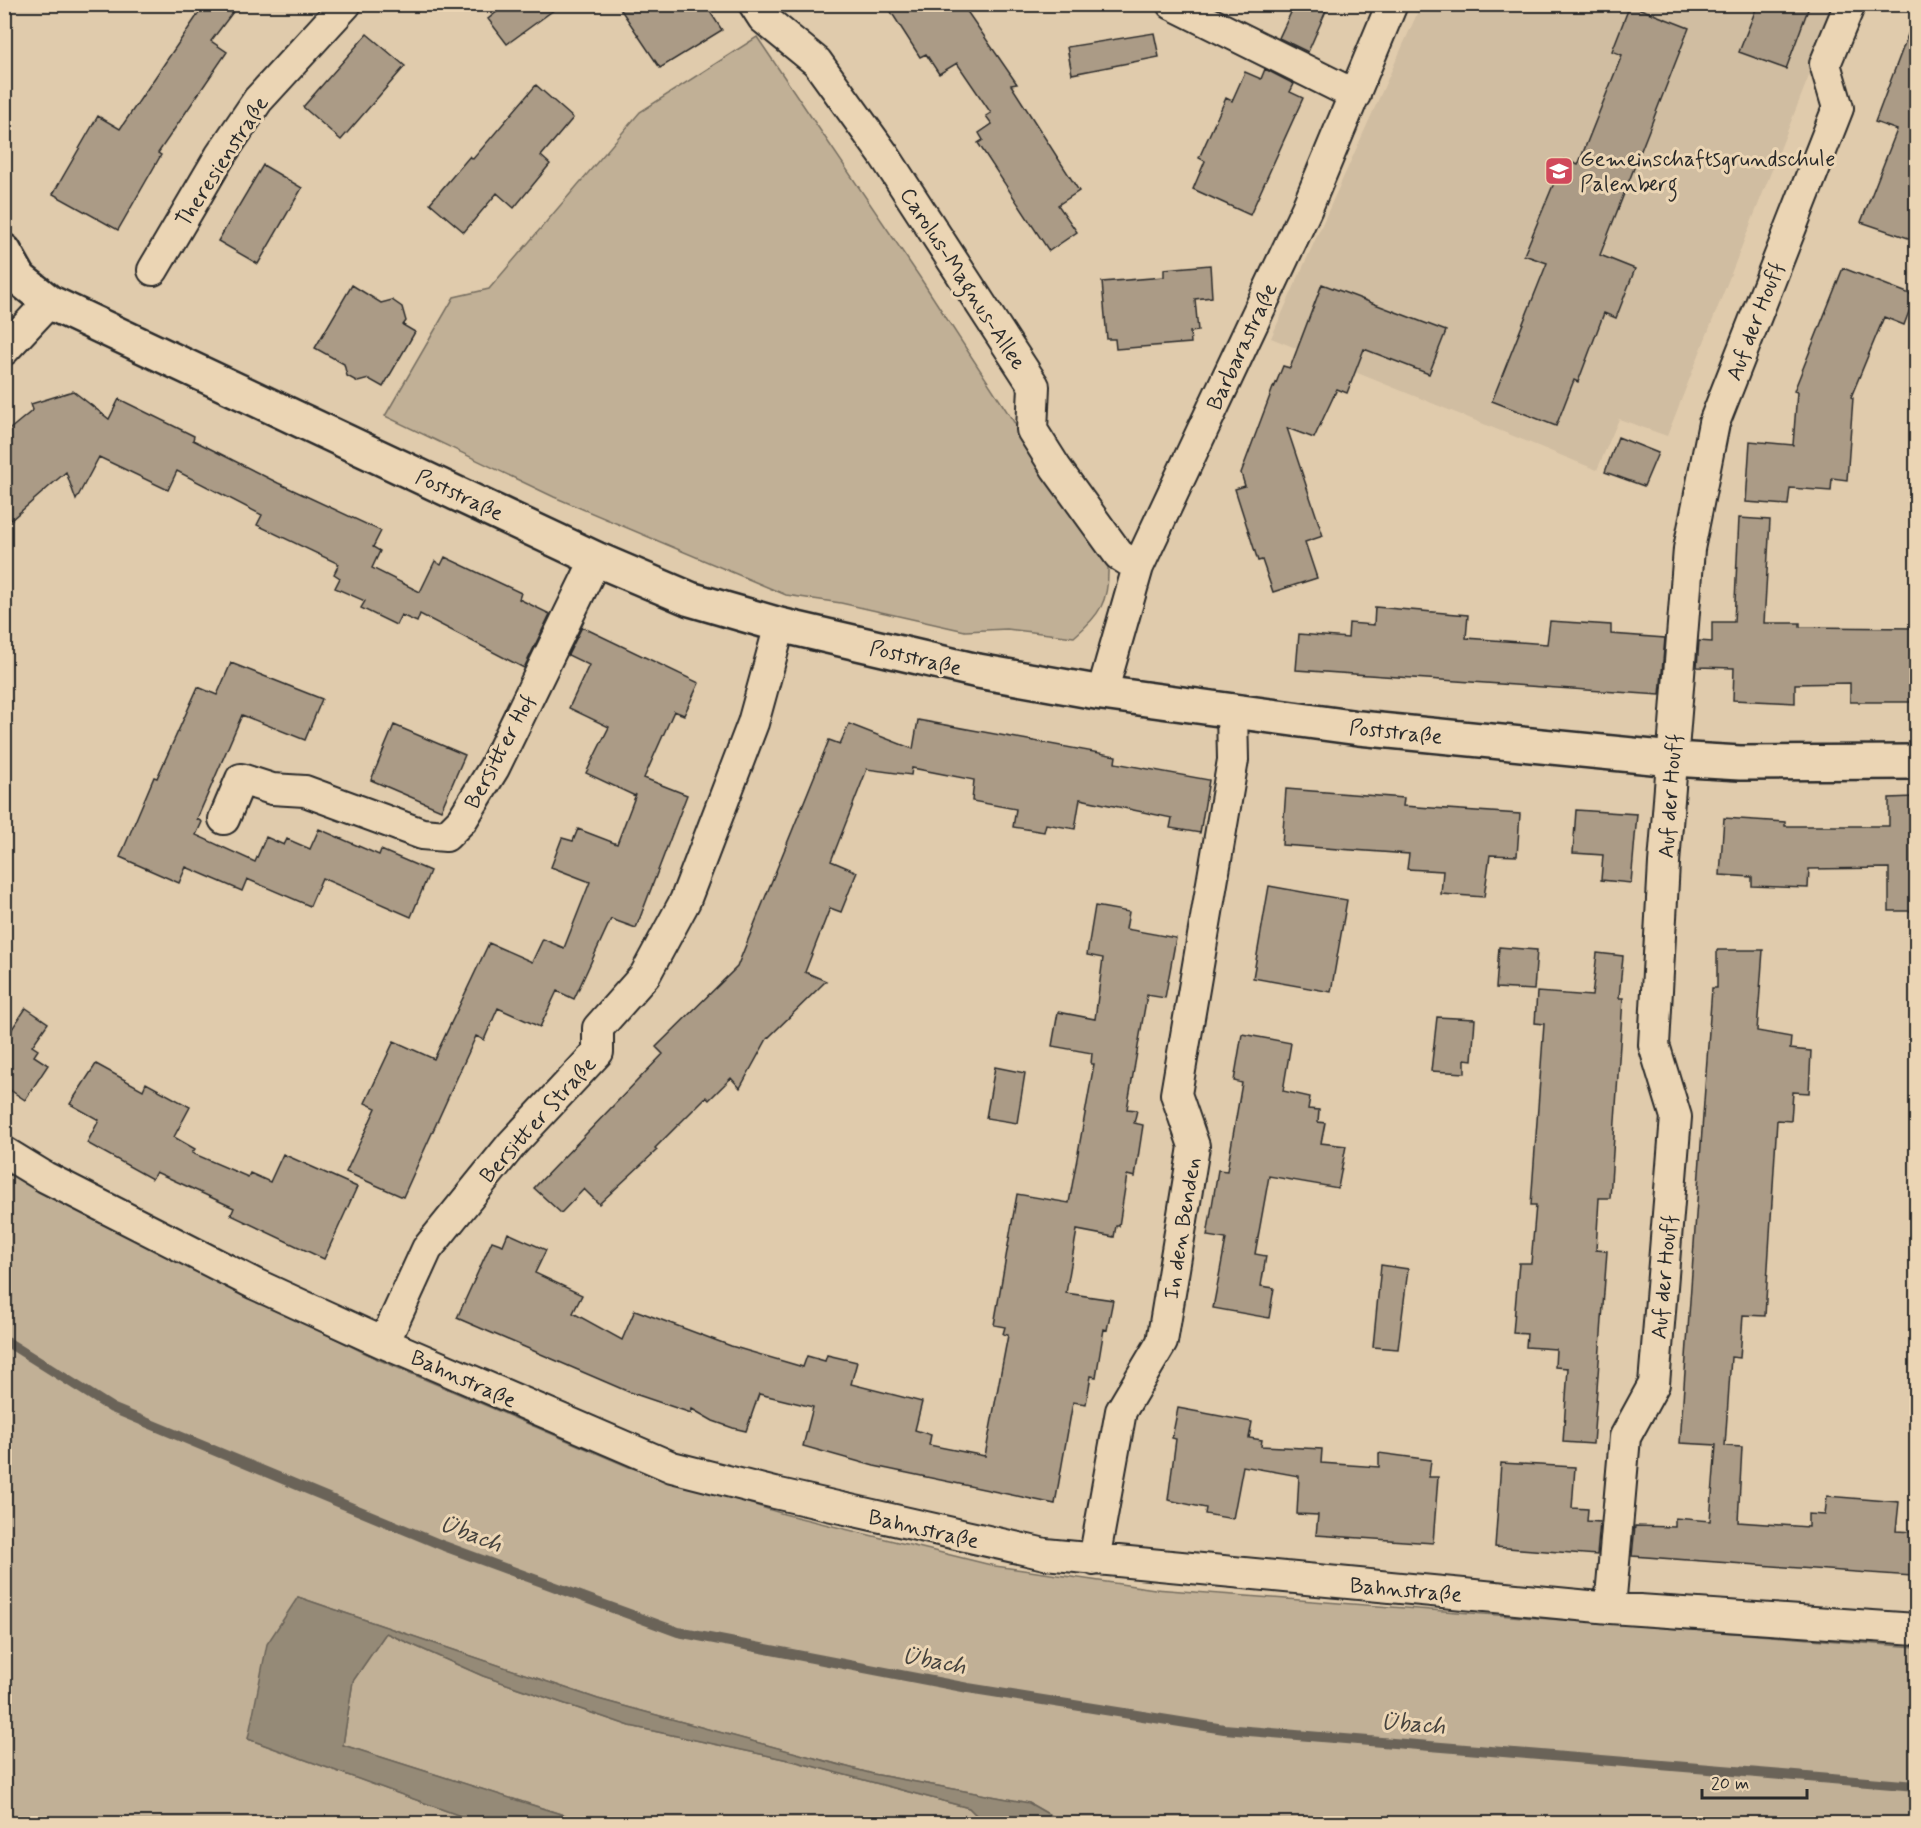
<svg xmlns="http://www.w3.org/2000/svg" width="1921" height="1828" font-family="Mynerve,sans-serif">
  <rect width="100%" height="100%" fill="#e0cbac"/>
  <filter id="ink" filterUnits="userSpaceOnUse"><feTurbulence type="fractalNoise" baseFrequency=".0167" numOctaves="2"/><feDisplacementMap in="SourceGraphic" scale="12" xChannelSelector="R" yChannelSelector="G"/><feConvolveMatrix kernelMatrix="1 2 1 2 8 2 1 2 1" color-interpolation-filters="sRGB"/></filter>
  <g filter="url(#ink)">
    <path fill="#d0bda1" d="M1421,5h416l-170,431 -48,-17 -22,51 -326,-132z"/>
    <path fill="#c1b096" stroke="#766e60" stroke-width="1.5" d="M757,37l162,239 189,291c1,34 -8,48 -34,70l-67,-8 -42,2 -124,-28 -55,-8 -232,-98 -169,-81 69,-119 35,-8 151,-177z
      M4,1169l97,54 274,135 254,109 155,47 211,52 160,23 761,58v176l-76,-2 -1,3 -775,-1 -35,-20 -156,-29 -275,-75 -300,-102 -50,142 232,84h-475z
      M386,1633l97,43 147,50 163,35 176,47 15,15h-404l-10,-6 -227,-72 10,-64z"/>
    <path fill="#958a77" stroke="#6b6459" stroke-width="1.5" d="M298,1597l300,102 275,75 156,29 35,20h-80l-15,-15 -176,-47 -163,-35 -147,-50 -97,-43 -33,48 -10,64 227,72 10,6h-100l-232,-84 19,-95z"/>
    <g fill="none" stroke-linecap="round" stroke-linejoin="round">
      <path stroke="#6b6459" stroke-width="10" d="M4,1340l108,68 332,138 234,86 290,56 256,41 692,57"/>
    </g>
    <path fill="#ab9b86" stroke="#2b2b2b" stroke-width="1.5" d="M205,4h34l-28,37 16,11 -69,101 3,2 -43,75 -65,-36 45,-78 22,13z
      M507,4h55l-55,40 -19,-25z
      M617,4h88l17,26 -62,38z
      M886,4h76l55,80 -6,1 68,106 -21,14 19,27 -28,19 -71,-108 5,-3 -4,-7 13,-9 -6,-8 5,-3 -34,-50 -18,11 -13,-20 -6,3z
      M1295,4h34l-21,48 -29,-14z
      M1758,4h52l-24,65 -47,-17z
      M1630,5l59,23 -89,227 35,14 -19,49 -12,-5 -26,69 -4,-2 -18,46 -64,-25 55,-138 -23,-8 40,-96 14,6 44,-110 -10,-4z
      M1915,16h2v225l-56,-19 36,-92 -22,-8z
      M1154,33l5,24 -87,17 -5,-27z
      M367,34l38,32 -64,74 -38,-33z
      M1265,69l29,15 -4,8 13,6 -53,117 -57,-26 12,-28 -6,-3 27,-60 6,3 13,-29 16,7z
      M536,85l37,33 -32,38 9,8 -36,44 -17,-15 -33,39 -34,-29 40,-47 3,3z
      M263,165l39,23 -44,76 -40,-23z
      M1210,265l2,32 -17,2 3,32 -8,1 1,11 -75,6 -1,-10h-8l-5,-57 62,-5v-8z
      M1843,268l72,28 -11,29 -20,-8 -33,80 2,1 -6,82 -15,-2 -1,13 -41,-3 -2,17 -42,-3 4,-61 43,4 4,-53 -3,-1z
      M1322,284l124,47 -17,43 -65,-25 -17,44 -10,-4 -23,49 -27,-10 36,108 -18,6 12,36 -44,14 -11,-32 -4,1 -23,-72 10,-3 -4,-13 33,-88v3l9,-22 7,2z
      M352,285l29,18 11,-3 10,7 4,14 -3,4 12,7 -32,55 -14,-8 -11,3 -11,-6 -3,-12 -29,-16z
      M73,391l36,28 10,-20 75,37 -1,4 85,43 103,48 -8,16 7,4 -8,17 48,24 15,-31 6,4 4,-8 76,36 -2,6 31,15 -26,54 -104,-54 -3,8 -16,-7 -5,10 -35,-17 4,-7 -30,-13 5,-10 -6,-4 5,-10 -82,-39 5,-10 -85,-44 -9,19 -69,-33 -23,43 -10,-28 -62,54v-92l29,-24 -2,-6z
      M1618,437l40,16 -14,33 -39,-14z
      M1739,518l31,2 -6,103h36v4l117,1v74h-67v-19l-55,1v19l-62,-3 1,-32 -37,-1 2,-26 13,1v-20h22z
      M1375,607l93,8 -2,23 81,6 3,-23 61,4v9l54,4 -5,57 -364,-25 3,-36 49,4 1,-15 25,2z
      M582,627l117,56 -15,32 -10,-4 -30,67 43,17 -51,133 -25,-9 -37,80 -17,-8 -17,36 -42,-19 -14,32 -8,-4 -73,161 -57,-25 30,-64 -11,-5 29,-62 40,18 55,-116 43,19 11,-23 21,9 26,-66 -39,-15 11,-29 11,3 5,-12 39,15 19,-50 -1,2 -49,-23 23,-46 -40,-19 20,-43 -21,-10z
      M231,663l91,36 -17,41 -63,-25 -45,104 5,3 -6,13 59,27 11,-25 18,8 3,-6 23,10 9,-20 60,26 2,-5 49,21 -19,46 -89,-39 -12,28 -63,-27 -5,12 -56,-24 -7,16 -59,-26 34,-80 3,1 41,-91 19,8z
      M918,720l198,36 -1,7 94,17 -9,53 -30,-5 2,-10 -92,-19 -5,30 -29,-5 -2,8 -31,-5 3,-18 -44,-8 2,-21 -62,-12 -1,7 -44,-6 -36,92 26,11 -16,40 -11,-4 -25,64 21,9 -59,58 -27,49 -9,-10 -22,22 -3,-3 -51,51 2,2 -58,54 -15,-15 -23,24 -27,-25 129,-134 -7,-7 81,-80 92,-227 11,4 9,-20 64,25z
      M394,725l71,30 -24,55 -70,-30z
      M1286,789l118,9 -1,8 117,8 -3,42 -27,-1 -6,42 -43,-3 2,-23 -36,-2 2,-15 -127,-9z
      M1914,797v29h3l-1,85h-27v-43l-80,1 -1,19 -56,-2v-9l-32,-2 4,-57 61,4v4h104v-28z
      M1576,810l61,4 -6,69 -30,-3 2,-25 -30,-2z
      M1269,886l78,14 -16,92 -78,-14z
      M1095,906l34,6 -3,17 50,9 -11,60 -18,-3 -20,114 10,1 -3,13 9,2 -8,52 -8,-2 -8,51h-3l-2,11 -37,-7 -11,63 47,7 -6,30 -3,-1 -8,48 -5,-1 -5,28 -13,-2 -18,102 -181,-38 -71,-20 10,-39 -54,-13 -13,37 -13,-3 -20,-7 -21,-12 -1,4 -62,-21 -172,-74 35,-77 11,4 5,-12 38,17 -11,23 47,22 -9,18 49,27 13,-30 96,36 72,21 4,-11 18,5 2,-6 30,7 -6,22 71,18 -7,28 16,5 -2,10 56,11 23,-121 -5,-1 2,-7 -11,-2 23,-131 52,9 25,-139h-3l1,-11 -40,-7 6,-34 37,7 8,-61 -16,-3z
      M1499,947l38,3 -3,40 -38,-2z
      M1717,950h46l-6,81 34,6 -1,12 21,2 -2,42 -16,-1 -2,29 -14,-1 -12,196 -22,-1 -3,43 -9,-1 -6,89 17,1 -4,75 70,5v-13l17,1 2,-19 72,6 -3,29 19,1 -3,44 -280,-20 3,-30 40,1v-9l35,3 6,-76 -36,-2 32,-455h5z
      M1597,953l26,3 -4,42h4l-13,200h-11l-3,52 11,1 -14,193 -30,-2 5,-74 -13,-1 1,-18 -30,-2 1,-13 -14,-1 6,-70h12l5,-58h-5l13,-181 -9,-1 2,-31 55,4z
      M26,1008l22,15 -16,23 6,4 -4,6 14,9 -23,35 -15,-10 -6,7v-74l8,6z
      M1437,1017l38,2 -3,41 -7,-1v14l-34,-2z
      M1242,1034l49,9 -8,48 27,6 -2,12 11,1 -1,12 7,1 -4,20 25,3 -8,42 -69,-12 -14,78 11,2 -5,30 13,2 -5,30 -56,-10 13,-69 -19,-3 11,-66 9,1 15,-88 -8,-2z
      M96,1064l47,26 3,-7 44,24 -16,30 21,12 -3,4 56,24 2,-4 20,9 13,-28 74,33 -33,72 -93,-44 3,-7 -78,-36 -4,7 -65,-36 12,-23 -29,-16z
      M995,1067l30,6 -8,50 -31,-5z
      M1381,1265l27,4 -10,80 -25,-2z
      M1178,1408l74,14 -3,16 13,2 -1,6 61,3 -1,14 58,4v-14l52,7 -2,17h9l-5,66 -117,-8 2,-20 -21,-1 2,-38 -56,-10 -10,53 -28,-5 1,-6 -38,-8 8,-61 -4,-1z
      M1501,1463l74,4 -3,41 16,1 -1,12 13,1 -3,33 -102,-8z"/>
    <g fill="none" stroke-linecap="round" stroke-linejoin="round">
      <g stroke="#2b2b2b" stroke-width="34">
        <path id="street" d="M754,4l9,14 54,44 67,93 150,231 -2,44 24,38 63,87 19,12
          M1172,4l183,91
          M153,270l67,-114 38,-56 88,-96
          M4,350l45,-48
          M1102,693l36,-126 169,-359 85,-204
          M224,819l17,-40 31,10 33,2 117,43 24,2 16,-16 32,-52 102,-209
          M4,1152l41,25 210,107 129,59 288,124 103,26 270,61 565,54 306,21
          M384,1343l43,-94 85,-105 86,-92v-24l47,-53 40,-74 68,-178 27,-98
          M1094,1560l27,-149 41,-69 31,-189 1,-7 -18,-52 57,-334 -1,-49
          M1610,1608l15,-171 29,-53 22,-267 -22,-72 10,-182 25,-314 25,-126 124,-315 -13,-44 25,-60"/>
      </g>
      <g stroke="#2b2b2b" stroke-width="38">
        <path id="secondary" d="M4,251l16,28 29,23 547,257 94,40 90,26 198,46 124,22 257,35 314,31 67,4 176,-1"/>
      </g>
      <use href="#street" stroke="#ebd5b4" stroke-width="30"/>
      <use href="#secondary" stroke="#ebd5b4" stroke-width="33"/>
    </g>
  </g>
  <defs>
    <g id="school-square" transform="scale(1.5)"><rect x="-9" y="-9" width="18" height="18" rx="4" fill="#d1495b" stroke="#ebd5b4"/><path d="M0-5L7-2L0 1L-7-2ZM-4 1L0 2.5L4 1V4Q0 6-4 4Z" fill="#fff"/></g>
  </defs>
  <g fill-rule="evenodd">
    <use href="#school-square" x="1559" y="171"/>
  </g>
  <g text-anchor="middle" stroke-width="6" stroke-linejoin="round" paint-order="stroke">
    <g font-size="22" fill="#2b2b2b" stroke="#ebd5b4" text-anchor="start">
      <text x="1580" y="166">Gemeinschaftsgrundschule<tspan x="1580" dy="25">Palenberg</tspan></text>
    </g>
    <g font-size="22" fill="#2b2b2b" stroke="#ebd5b4">
      <text transform="translate(221 161) rotate(-57)" y="8">Theresienstraße</text>
      <text transform="translate(964 278) rotate(57)" y="8">Carolus-Magnus-Allee</text>
      <text transform="translate(1754 321) rotate(-69)" y="8">Auf der Houff</text>
      <text transform="translate(1241 346) rotate(-65)" y="8">Barbarastraße</text>
      <text transform="translate(460 494) rotate(25)" y="8">Poststraße</text>
      <text transform="translate(916 657) rotate(13)" y="8">Poststraße</text>
      <text transform="translate(1396 731) rotate(6)" y="8">Poststraße</text>
      <text transform="translate(499 751) rotate(-62)" y="8">Bersitter Hof</text>
      <text transform="translate(1669 796) rotate(-86)" y="8">Auf der Houff</text>
      <text transform="translate(537 1119) rotate(-48)" y="8">Bersitter Straße</text>
      <text transform="translate(1181 1228) rotate(-81)" y="8">In den Benden</text>
      <text transform="translate(1663 1277) rotate(-85)" y="8">Auf der Houff</text>
      <text transform="translate(464 1378) rotate(24)" y="8">Bahnstraße</text>
      <text transform="translate(924 1528) rotate(13)" y="8">Bahnstraße</text>
      <text transform="translate(1406 1589) rotate(5)" y="8">Bahnstraße</text>
    </g>
    <g font-size="24" font-style="italic" fill="#46433e" stroke="#ebd5b4">
      <text transform="translate(471 1533) rotate(21)" y="8">Übach</text>
      <text transform="translate(934 1660) rotate(11)" y="8">Übach</text>
      <text transform="translate(1413 1723) rotate(5)" y="8">Übach</text>
    </g>
  </g>
  <rect width="1921" height="1828" fill="none" stroke="#ebd5b4" stroke-width="24"/>
  <rect x="12" y="12" width="1897" height="1804" fill="none" stroke="#2b2b2b" stroke-width="2" filter="url(#ink)"/>
  <path d="M1702 1789v9h105v-9" fill="none" stroke="#2b2b2b" stroke-width="3"/>
  <text x="1711" y="1789" font-size="18" fill="#2b2b2b" stroke="#ebd5b4" stroke-width="4.5" paint-order="stroke">20 m</text>
</svg>
